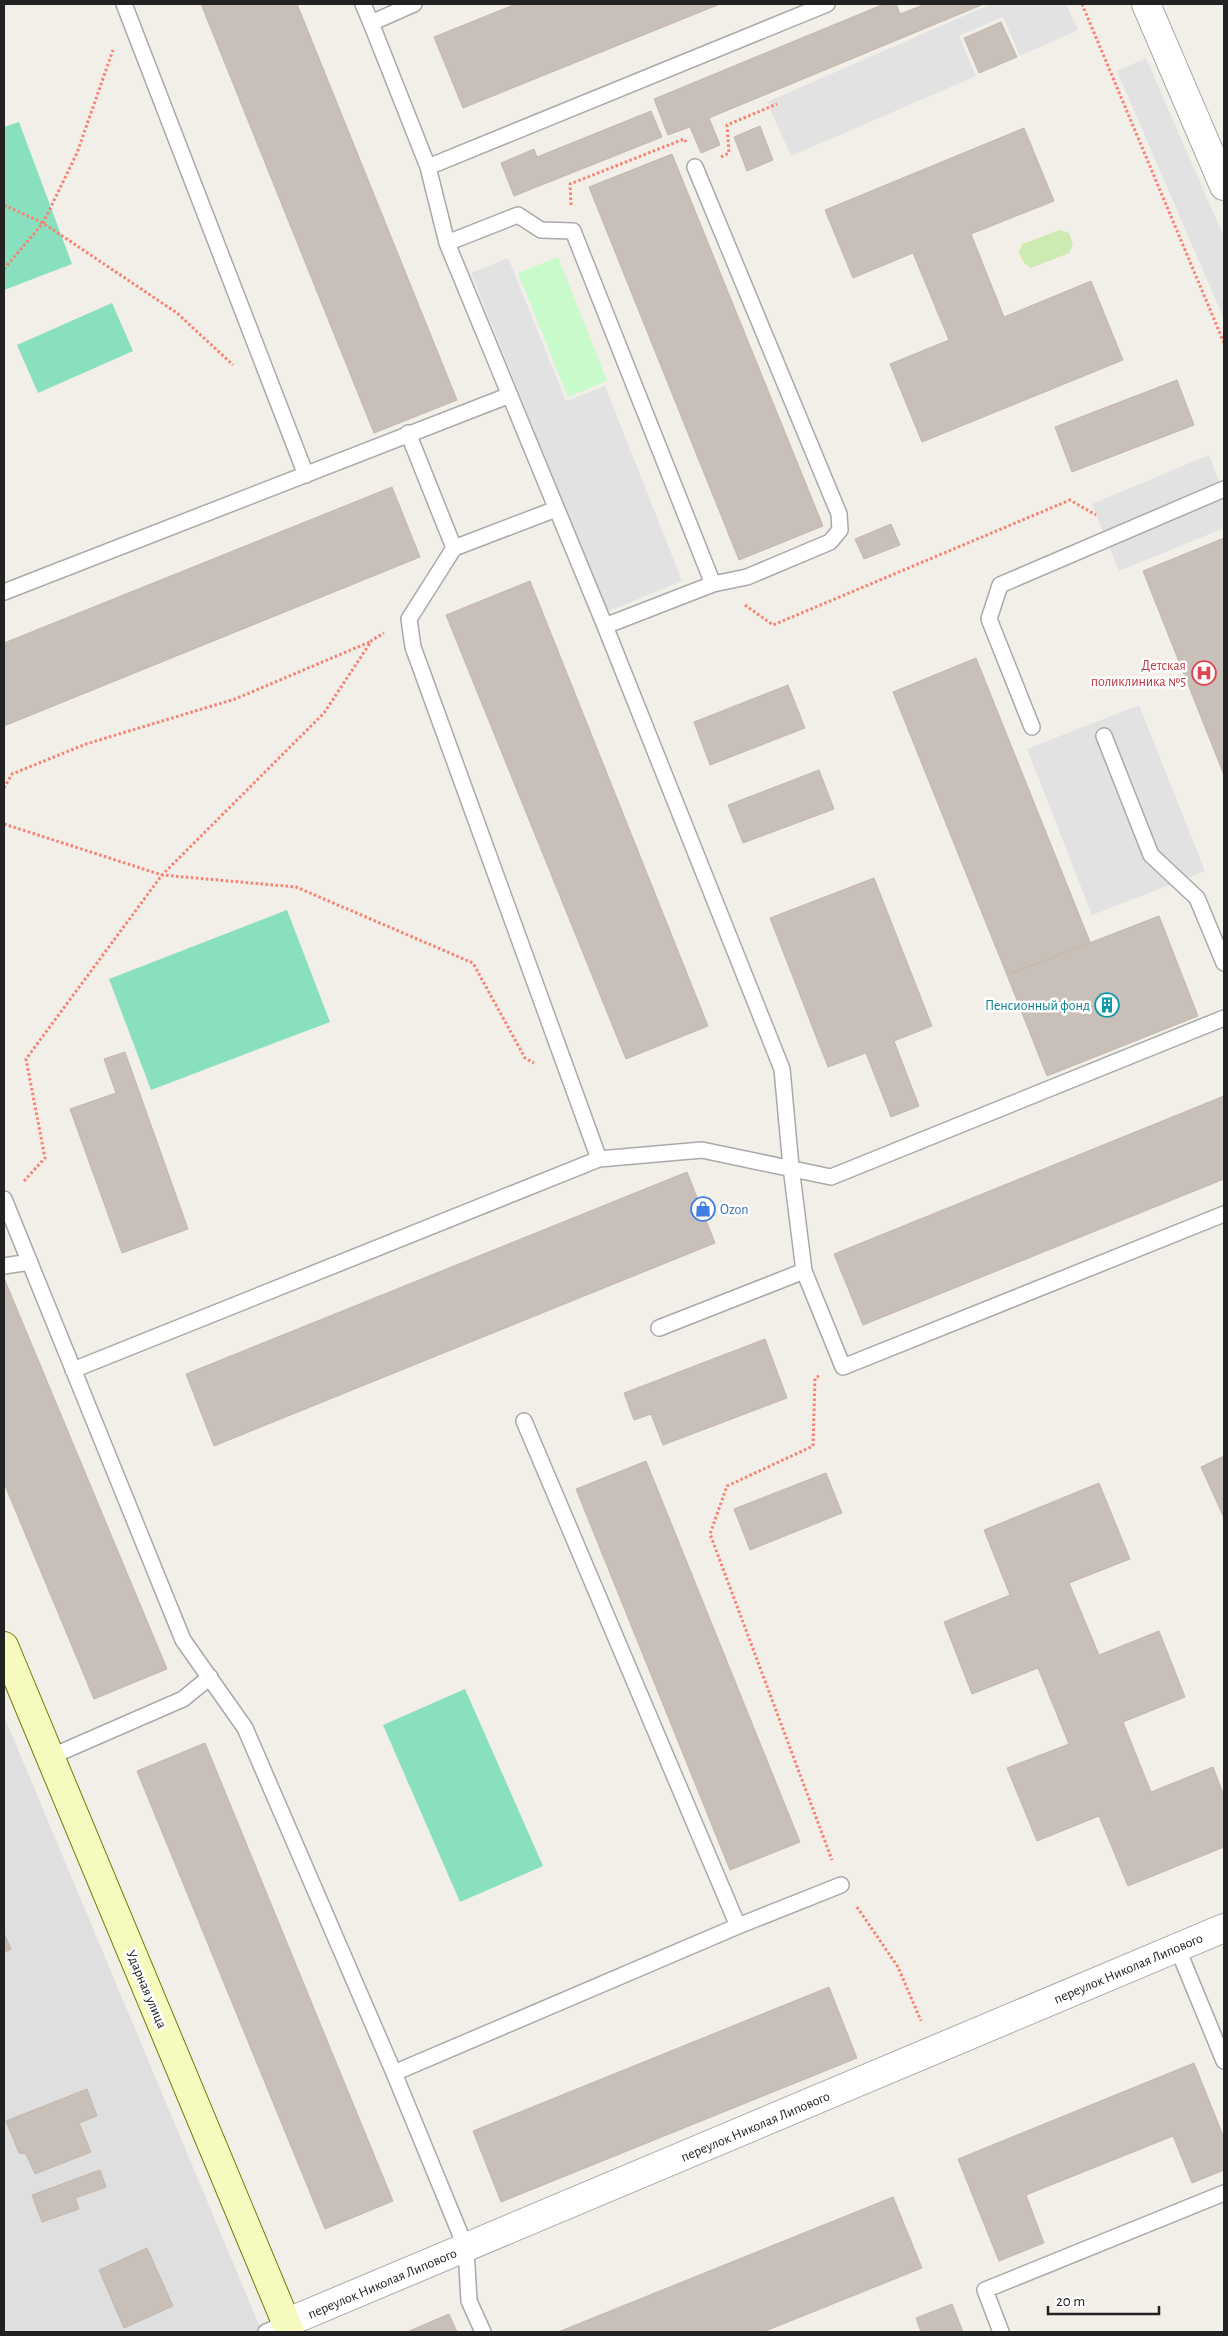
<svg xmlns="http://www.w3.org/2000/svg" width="1228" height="2336" font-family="'Alegreya Sans',sans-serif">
  <rect width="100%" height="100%" fill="#f2efe9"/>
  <path fill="#e0dfdf" d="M4,1716l258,616h-258z"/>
  <path fill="#cdebb0" d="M1060,230l9,3 4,12 -4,8 -38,15 -7,-5 -5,-10 3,-9z"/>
  <path fill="#c8facc" d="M558,257l49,124 -39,16 -50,-124z"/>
  <path fill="#88e0be" d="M19,122l53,142 -68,26v-163z
    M112,303l21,48 -95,42 -21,-48z
    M287,910l43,112 -179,68 -42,-111z
    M465,1689l78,177 -83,36 -77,-177z"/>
  <path fill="#e2e2e2" d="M991,4h75l12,26 -58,26 -17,-39 -44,19 17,40 -185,80 -24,-54z
    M1146,58l78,179v82l-107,-248z
    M508,258l58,143 39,-15 77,195 -75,31 -136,-339z
    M1209,455l15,38v35l-105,43 -27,-67z
    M1139,705l66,166 -113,44 -65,-166z"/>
  <path fill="#c7bfb8" stroke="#c4b6ab" d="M201,4h96l160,396 -83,33z
    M516,4h204l-257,104 -29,-71z
    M884,4h12l4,10 26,-10h58l-275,114 11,27 -19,8 -11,-26 -22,8 -14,-36z
    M1001,22l16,35 -38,16 -15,-35z
    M651,111l11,26 -148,59 -13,-33 33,-14 3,8z
    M760,126l13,34 -26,11 -13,-34z
    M1024,128l30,73 -83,33 33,83 87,-36 32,79 -201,82 -32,-78 59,-24 -36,-87 -60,25 -28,-68z
    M672,154l151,372 -84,34 -150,-373z
    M1177,380l17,45 -122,47 -17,-45z
    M392,487l28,70 -416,169v-83z
    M891,524l9,21 -36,14 -9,-20z
    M1224,538v237l-81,-204z
    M530,581l178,445 -82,33 -180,-444z
    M976,658l114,284 -83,33 -114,-283z
    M788,685l17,43 -95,37 -16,-43z
    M819,770l15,39 -91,34 -15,-38z
    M874,878l58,148 -38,15 25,65 -28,11 -25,-64 -38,14 -58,-149z
    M1159,916l39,100 -151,60 -40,-101z
    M125,1052l63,177 -66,24 -52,-144 46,-16 -12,-34z
    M1224,1096v83l-361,146 -29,-71z
    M687,1172l28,71 -501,203 -28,-72z
    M4,1278l163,391 -73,30 -90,-216z
    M765,1339l22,59 -124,47 -12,-31 -17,6 -10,-27z
    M1224,1456v62l-23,-51z
    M646,1461l154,381 -70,28 -154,-381z
    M826,1473l16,40 -92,37 -16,-41z
    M1099,1483l31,76 -61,24 30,72 60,-24 26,66 -62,25 28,70 62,-25 11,29v51l-96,39 -29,-70 -62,25 -30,-73 62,-24 -31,-76 -66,26 -28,-72 66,-27 -26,-65z
    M205,1743l188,458 -68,28 -188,-458z
    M4,1933l7,16 -7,3z
    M829,1987l28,71 -356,144 -28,-71z
    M1194,2063l30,75v32l-32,13 -19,-47 -147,59 18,48 -45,18 -41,-102z
    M87,2089l10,27 -18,7 12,29 -56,22 -9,-20 -7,-1 -13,-32z
    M100,2170l6,17 -31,11 4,11 -37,13 -10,-27z
    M893,2197l29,71 -159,64h-205z
    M147,2248l26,58 -49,22 -25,-58z
    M952,2304l11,28h-42l-5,-14z
    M449,2314l8,18h-50z"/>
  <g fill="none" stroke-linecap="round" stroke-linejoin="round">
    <g stroke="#a9a9a9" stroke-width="18">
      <path id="lane" d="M124,4l182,471
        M363,4l8,19 43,-19
        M371,23l57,144 19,76 158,383 177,443 9,98 13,104 39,96 381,-153
        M428,167l399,-163
        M695,167l144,347 1,16 -10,12 -83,35 -34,7
        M447,243l71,-28 23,15 32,1 140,353 -108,42
        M408,433l46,115
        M556,509l-102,39 -45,71 4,28 186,512
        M4,592l506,-197
        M1032,727l-43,-108 11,-34 224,-96
        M1104,736l47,119 46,43 27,65
        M4,1199l179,441 62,88 149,345 72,175 3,53 14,31
        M4,1266l26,-4
        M659,1328l145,-57
        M73,1370l526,-211 103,-9 129,27 393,-159
        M524,1421l214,505
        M50,1757l133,-58 27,-22
        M1177,1947l47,114
        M394,2073l344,-147 103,-41
        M266,2332l20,-9
        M1001,2332l-16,-42 239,-97"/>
    </g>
    <g stroke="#a9a9a9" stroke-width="30">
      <path id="street" d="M1146,4l78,182
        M286,2323l938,-395"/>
    </g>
    <g stroke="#707d05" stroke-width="30">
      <path id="secondary" d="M4,1646l286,686"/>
    </g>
    <path stroke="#fa8072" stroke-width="3" stroke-dasharray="2.5 2.5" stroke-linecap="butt" d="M1082,4l142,339
      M721,157l8,-4 -2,-28 50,-21
      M4,205l39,18 134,90 56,52
      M571,205l-1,-21 114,-45 2,3
      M4,269l39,-46 34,-70 36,-103
      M745,605l28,20 297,-125 26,15
      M4,788l8,-14 74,-30 149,-45 137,-58
      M4,824l158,51 134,12 177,76 52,95 9,5
      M24,1181l21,-23 -19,-99 136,-184 162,-162 48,-73 12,-7
      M819,1376l-4,2 -2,68 -86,40 -17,48 122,326
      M857,1907l41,60 23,54"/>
    <use href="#lane" stroke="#fff" stroke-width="15"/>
    <use href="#street" stroke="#fff" stroke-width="28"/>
    <use href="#secondary" stroke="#f7fabf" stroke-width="28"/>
  </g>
  <defs>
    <g id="hospital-ring" transform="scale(1.25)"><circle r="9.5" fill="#fff" stroke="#e0444e" stroke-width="1.5"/><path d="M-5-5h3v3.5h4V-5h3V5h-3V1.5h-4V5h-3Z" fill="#e0444e"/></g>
    <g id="building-ring" transform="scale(1.25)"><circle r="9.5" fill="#fff" stroke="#0f9aa8" stroke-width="1.5"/><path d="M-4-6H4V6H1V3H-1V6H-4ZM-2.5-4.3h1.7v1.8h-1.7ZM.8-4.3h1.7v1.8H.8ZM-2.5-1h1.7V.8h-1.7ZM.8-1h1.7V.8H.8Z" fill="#0f9aa8"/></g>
    <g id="shop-ring" transform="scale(1.25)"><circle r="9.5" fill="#fff" stroke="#3f7fe0" stroke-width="1.5"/><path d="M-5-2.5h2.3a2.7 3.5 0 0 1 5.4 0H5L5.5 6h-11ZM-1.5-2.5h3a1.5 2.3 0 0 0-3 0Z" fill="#3f7fe0"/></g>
  </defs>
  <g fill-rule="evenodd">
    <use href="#hospital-ring" x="1204" y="673"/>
    <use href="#building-ring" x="1107" y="1005"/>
    <use href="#shop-ring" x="703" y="1209"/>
  </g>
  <g text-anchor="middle" stroke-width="5" stroke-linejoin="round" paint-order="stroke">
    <g font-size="14" fill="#be3a42" stroke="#fff" text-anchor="end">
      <text x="1186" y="670">Детская<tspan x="1186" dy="16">поликлиника №5</tspan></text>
    </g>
    <g font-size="14" fill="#0d838f" stroke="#fff" text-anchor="end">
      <text x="1090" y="1010">Пенсионный фонд</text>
    </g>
    <g font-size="14" fill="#366cbe" stroke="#fff" text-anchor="start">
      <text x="720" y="1214">Ozon</text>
    </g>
    <g font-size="14" fill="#222" stroke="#fff">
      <text transform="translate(1128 1968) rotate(-23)" y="5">переулок Николая Липового</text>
      <text transform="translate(147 1989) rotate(67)" y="5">Ударная улица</text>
      <text transform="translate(755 2126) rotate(-23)" y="5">переулок Николая Липового</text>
      <text transform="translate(382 2283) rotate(-23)" y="5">переулок Николая Липового</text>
    </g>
  </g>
  <rect width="1228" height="2336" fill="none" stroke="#222222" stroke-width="10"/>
  <path d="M1048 2306v8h111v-8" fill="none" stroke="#222222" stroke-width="2.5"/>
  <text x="1056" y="2306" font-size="15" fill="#222222" stroke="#ffffff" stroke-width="4" paint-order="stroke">20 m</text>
</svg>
